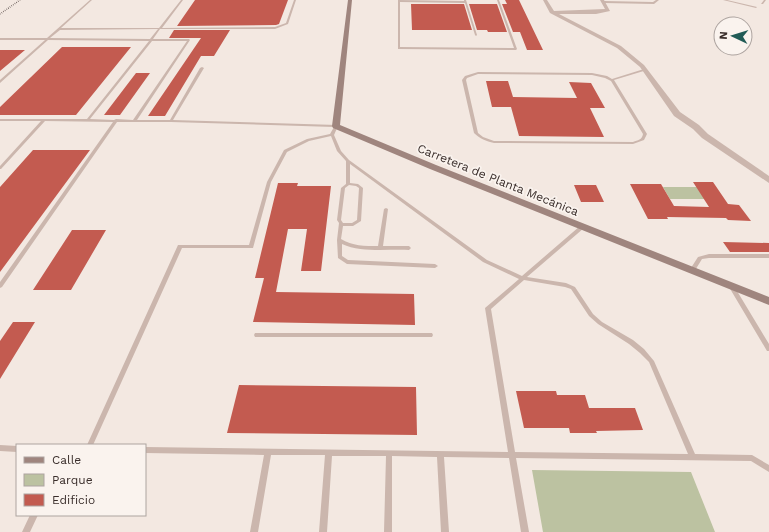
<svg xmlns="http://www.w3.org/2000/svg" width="769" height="532" font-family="'Work Sans',sans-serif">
  <rect width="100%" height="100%" fill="#f3e8e1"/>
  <path fill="#bcc2a1" d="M663,187h34l8,12h-35z
    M532,470l159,2 24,60h-172z"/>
  <path fill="#c35b50" d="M195,0h93l-9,24 -3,1 -99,1z
    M505,0h14l24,50h-16l-7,-18h-7l-11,-28h5z
    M411,4h53l8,26h-60z
    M469,4h28l10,28h-19l-1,-2h-10z
    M174,30h56l-16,26h-13l-36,60h-17l53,-78h-32z
    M62,47h69l-55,68h-76v-8z
    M0,50h25l-25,21z
    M136,73h14l-30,42h-16z
    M486,81h22l5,16 64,1 -8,-16 22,1 14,25h-15l14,29 -85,-1 -8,-29h-19z
    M33,150h57l-90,122v-85z
    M693,182h20l15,22 11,1 12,16 -23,-1 -2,-2 -59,-1 1,2h-20l-18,-35h31l13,22 35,1z
    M278,183h20l-1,3h34l-10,85h-20l6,-42h-19l-12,63 138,2 1,31 -162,-3 11,-44h-9z
    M574,185h22l8,17h-23z
    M72,230h34l-35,60h-38z
    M723,242l46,1v9h-39z
    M13,322h22l-35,57v-38z
    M239,385l177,2 1,48 -190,-2z
    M516,391h40l1,4h28l4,13h46l8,22 -47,1 1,2h-27l-1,-5h-45z"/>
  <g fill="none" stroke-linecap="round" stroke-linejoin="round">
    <path fill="#cbb6ad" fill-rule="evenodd" d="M90,0h2l-31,28h98l22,-28h2l-21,28 113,-1 11,-4 8,-23h2l-8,24 -13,5h-115l-7,10h36l1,1 -53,80h33l30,-52 2,-1 2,1 -31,52 164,5 1,1 -4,9 7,16 8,9 138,100 35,16 58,-50h4v2l-57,49 39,6 9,4 18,27 9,8 31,18 11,9 10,12 41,93 57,1 17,10v7l-18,-11 -235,-3 13,74h-8l-12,-74 -65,-1 5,75h-8l-4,-75 -45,-1v76h-8l2,-76h-54l-5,76h-8l6,-77h-54l-13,77h-8l14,-77 -119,-2v-6l363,5 -23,-144 34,-29 -36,-17 -133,-98v19l8,1 5,4 -2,33 -8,5h-10l-2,13c11,7 24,7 37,7l6,-37 2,-1 2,1 -5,37h26l2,2 -2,2c-22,-1 -47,3 -67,-6v12l6,4 87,4 3,2 -3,2 -88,-4 -9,-6 -1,-18 2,-17 -2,-3 4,-32 5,-4v-23l-9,-10 -6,-15 -22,5 -22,11 -16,30 -18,66h-71l-89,197h-6l91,-200h71l18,-63 17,-32 23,-11 23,-5 4,-7 -163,-5h-54l-115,165 -2,1v-6l113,-160 -68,-1 -44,48h-1v-3l41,-45h-41v-2h87l62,-78 -101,-1 -48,43v-3l45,-40h-45v-2h47zM158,29l-8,10 -100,-1 10,-8zM152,41h35l-54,79 -17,-1 -2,1 -24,-1zM349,185l7,1 3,2 -2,32 -5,3h-9l-2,-3 4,-32zM524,280l41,7 6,2 18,27 9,8 31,20 11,9 9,9 39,92 -173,-2 -24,-143z
      M398,0l66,1v-1h2l11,35 -1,1 -1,-1 -10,-32 -65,-1v45l114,1 -17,-48h2l18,49 -1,1 -118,-1z
      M656,0h3l-5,4 -50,-1 -1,-1 1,-1 49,1z
      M723,0h4l30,7 -1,1z
      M764,0h2l-3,4h-2z
      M644,69l3,1 -33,10 33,54 -3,6 -11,4 -139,-1c-8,-2 -14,-4 -20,-10l-12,-53 3,-4 13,-4 114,1 15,3 5,3zM478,74l114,1 13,3 6,3 32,53c-1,6 -5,6 -10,8l-139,-1 -11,-4 -5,-4 -12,-53 1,-2z
      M709,254h60v4h-60l-7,1 -8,13h-4l-1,-1 9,-14z
      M732,285l2,1 35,58v7h-2l-38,-64z
      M255,333h177l1,2 -1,2h-177l-1,-2z
      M0,445l17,1v6l-17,-1z
      M30,515h8l-8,17h-8z"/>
    <path fill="#cbb6ad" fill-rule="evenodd" d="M543,0h4l7,11 51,-2 -5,-9h4l6,11 -14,3h-37l62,32 23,19 36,47 19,13 9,9 61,42v7l-67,-45 -9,-9 -19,-13 -34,-49 -23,-19 -67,-35z"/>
    <path fill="#9f857e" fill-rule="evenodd" d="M348,0h4l-12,125 96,40 333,132v8l-339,-136 -97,-41 -1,-2z"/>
    <path stroke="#3a2e2b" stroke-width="1.5" stroke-dasharray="0.5 1.5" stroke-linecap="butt" d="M0,14l20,-14"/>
  </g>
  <g text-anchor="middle" stroke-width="3.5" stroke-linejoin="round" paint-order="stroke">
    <g font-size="12" fill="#3a2e2b" stroke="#faf3ee">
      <text transform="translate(498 180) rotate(22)" y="4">Carretera de Planta Mecánica</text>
    </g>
  </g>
  <rect x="16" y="444" width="130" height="72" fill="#faf3ee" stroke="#ada4a0"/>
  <rect x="24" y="457" width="20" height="6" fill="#9f857e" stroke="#ada4a0"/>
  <text x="52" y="464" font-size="12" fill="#3a2e2b">Calle</text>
  <rect x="24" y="474" width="20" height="12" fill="#bcc2a1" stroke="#ada4a0"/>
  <text x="52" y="484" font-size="12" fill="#3a2e2b">Parque</text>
  <rect x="24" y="494" width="20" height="12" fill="#c35b50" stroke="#ada4a0"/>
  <text x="52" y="504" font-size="12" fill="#3a2e2b">Edificio</text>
  <g transform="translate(733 36) rotate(274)"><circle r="19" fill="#faf3ee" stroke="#ada4a0"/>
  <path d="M0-3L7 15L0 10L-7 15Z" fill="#215b56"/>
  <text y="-6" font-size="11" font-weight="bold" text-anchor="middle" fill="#3a2e2b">N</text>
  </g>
</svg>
